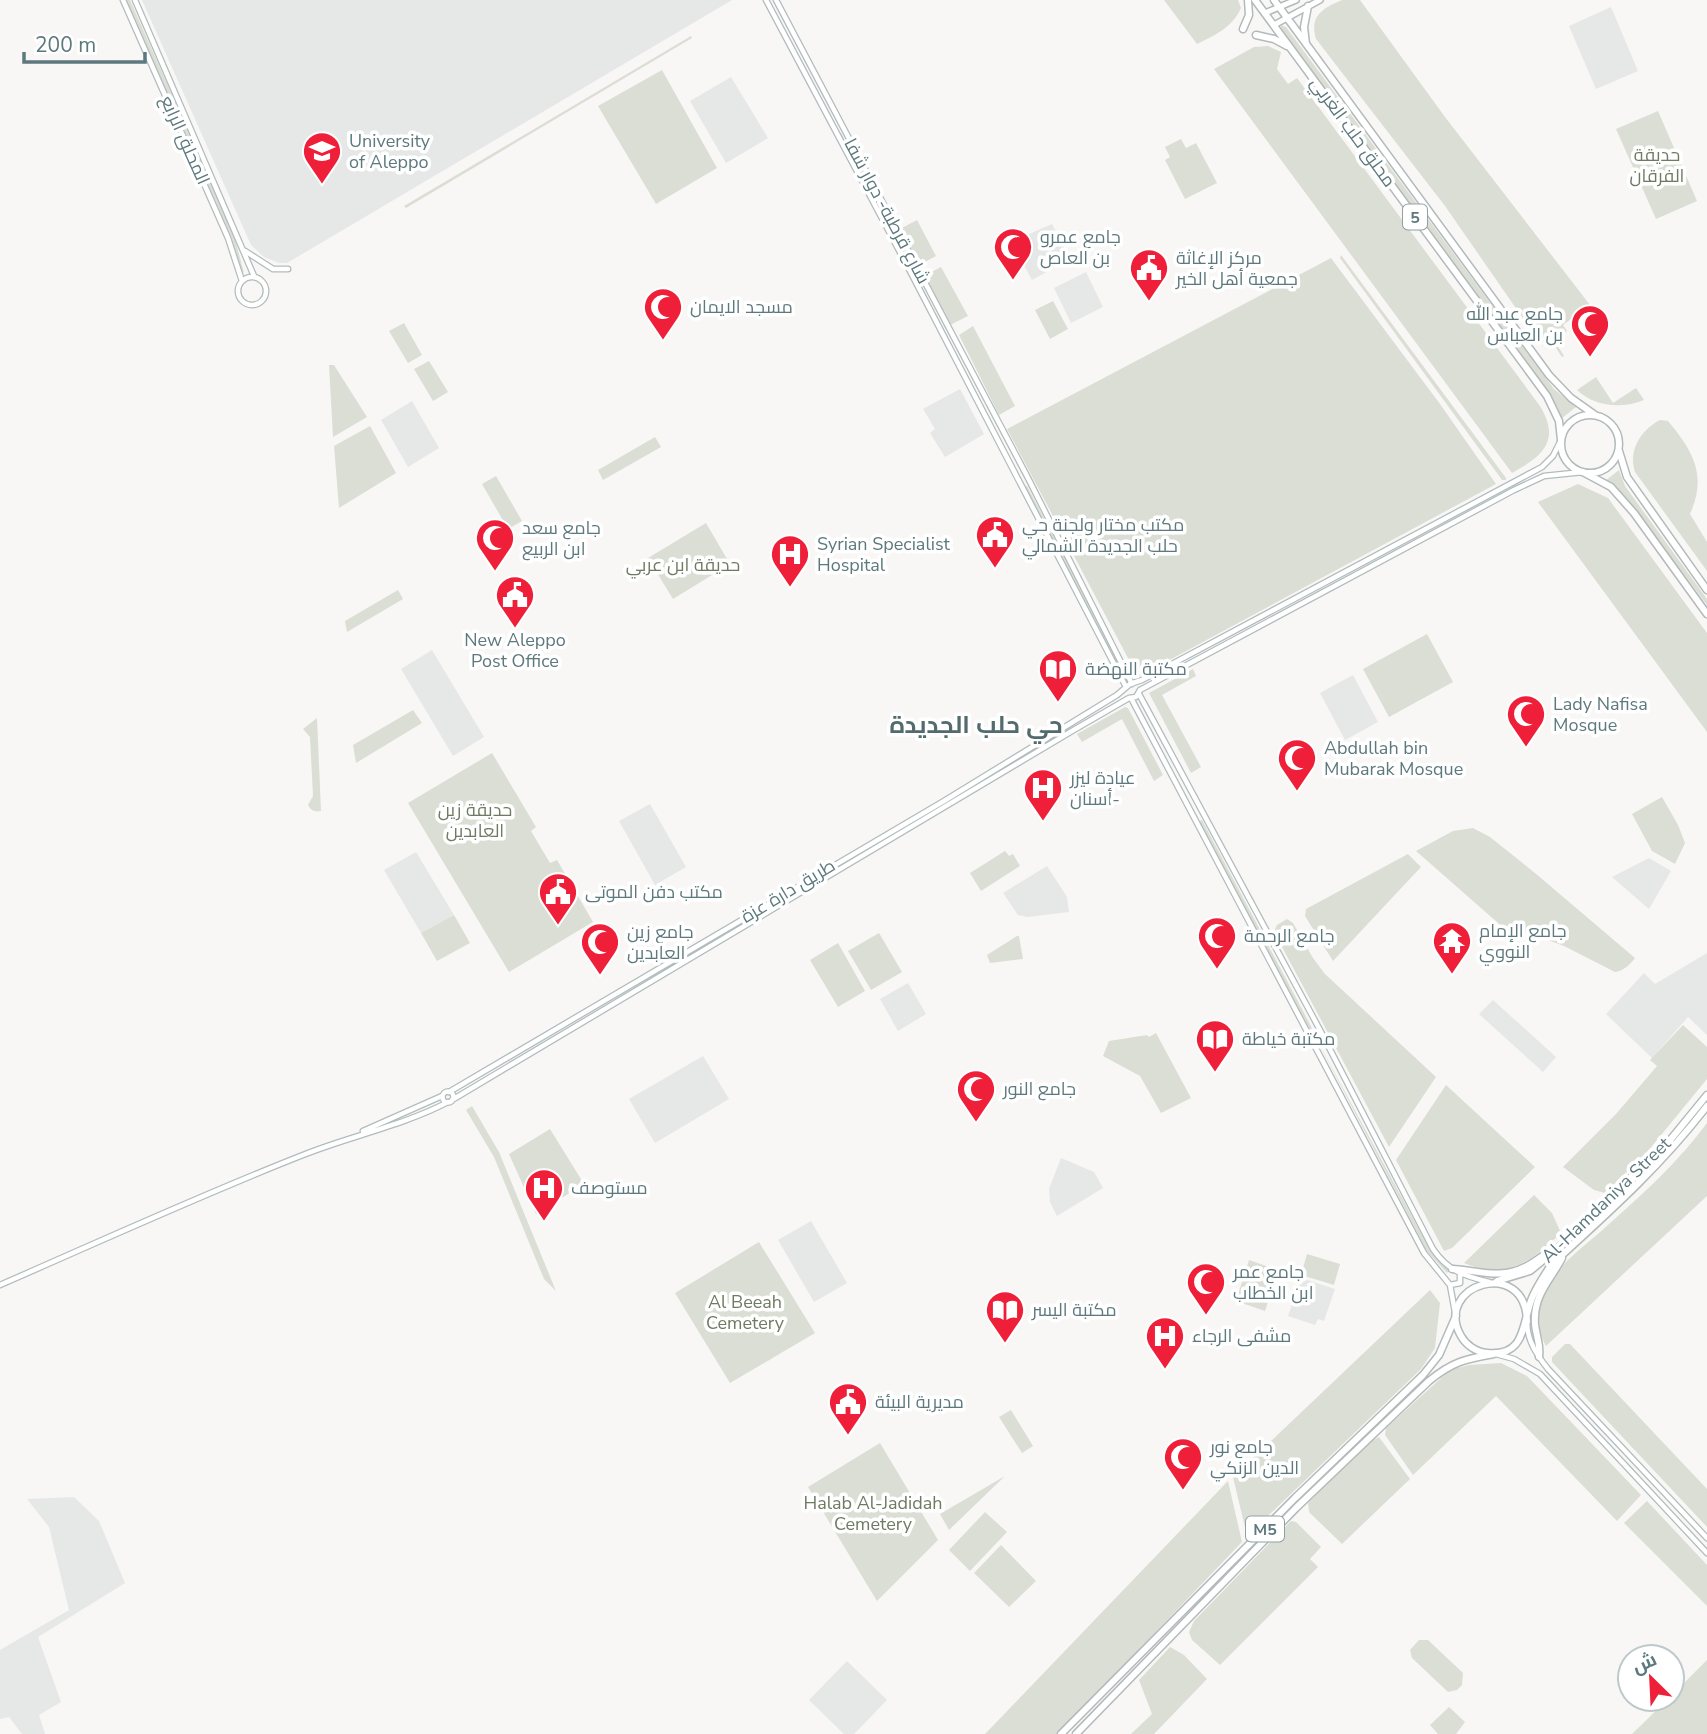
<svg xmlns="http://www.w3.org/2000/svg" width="1707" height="1734" font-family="'Nunito Sans',Cairo,sans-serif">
  <rect width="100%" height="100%" fill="#f8f7f5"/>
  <path fill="#e6e7e7" d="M142,0h590l-445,263h-8l-15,-6 -13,-12z
    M1611,7l27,64 -42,18 -27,-63z
    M731,77l37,61 -42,25 -36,-62z
    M1052,224l18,35 -38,21 -21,-38z
    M1086,272l17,35 -32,16 -17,-35z
    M960,389l24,45 -39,23 -15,-24 5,-4 -12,-20z
    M412,401l27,47 -31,19 -27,-47z
    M432,650l52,87 -31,19 -52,-87z
    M1353,675l25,47 -33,18 -25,-47z
    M650,804l36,63 -31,18 -36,-64z
    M416,852l38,63 -33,18 -37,-63z
    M1649,858l22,13 -22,38 -37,-32z
    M1047,866l20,31 2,15 -41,5 -10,-2 -15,-22z
    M1707,953v82l-19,-18 -36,41 -46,-44 38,-41 11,11z
    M908,983l18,31 -28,17 -18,-32z
    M1493,1000l63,57 -13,15 -64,-58z
    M703,1056l26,43 -74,44 -26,-44z
    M1061,1158l33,14 9,16 -46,28 -7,-14 -1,-13z
    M811,1221l36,62 -33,19 -36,-62z
    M1301,1278l34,11 -11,32 -6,-2 -3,6 -27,-9z
    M74,1497l25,24 26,62 -87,54 23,65 -22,13 6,19h-23l-13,-17 -9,2v-69l69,-40 -20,-83 -22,-28z
    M847,1661l40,39 -33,34h-10l-35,-34z"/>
  <path fill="#dbded4" d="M126,0h4l104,235 10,38 -2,-1 -11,-36z
    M1164,0h74l3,8c-9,20 -26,27 -44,36z
    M1342,0h18l85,117 145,188 -27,20 4,6 -13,9 10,16 -2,1 -10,-15 -5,3 -6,-8 -3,3 -93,-134 -129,-167c-7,-23 7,-31 26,-39z
    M1281,25l5,2 268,362 22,18 -15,12 -3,-11 -31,-46 -246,-332z
    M691,36l1,2 -286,170 -2,-2z
    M1268,46l13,6 -4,17 11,15 9,-6 243,328c21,35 3,50 -28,67l-298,-404 40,-22z
    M662,70l55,98 -61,36 -58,-98z
    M1658,111l39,90 -41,18 -40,-90z
    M838,132l3,1 177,339h-2z
    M1181,139l5,9 10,-5 21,40 -32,16 -20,-39 5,-3 -5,-10z
    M917,220l19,36 -17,9 -19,-36z
    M1341,255l165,223v2h-4l-162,-222z
    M1331,258l109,146 56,80 -358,193 -131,-248z
    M941,267l27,49 -18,9 -26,-49z
    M1053,301l15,28 -18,10 -15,-29z
    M404,323l18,32 -14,8 -19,-32z
    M973,326l42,80 -16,9 -40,-80z
    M429,361l19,31 -15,9 -19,-32z
    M329,365h5l33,52 -34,20z
    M1596,377l17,26 23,-15 8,12c-22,9 -49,7 -67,-10z
    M1660,420l8,1c26,31 39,55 22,93l17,28v29l-72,-99c-7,-22 6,-42 25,-52z
    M370,426l26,47 -57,35 -5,-62z
    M655,437l6,10 -58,33 -5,-10z
    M1619,470l6,16 82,113v6l-81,-107 -21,-17z
    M496,476l26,45 -14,8 -26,-45z
    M1578,484l30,14 99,135v99l-169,-230z
    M1025,486h2l102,193 -3,2 -102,-193z
    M706,523l24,41 -57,35 -25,-41z
    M398,590l5,9 -56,33 -2,-11z
    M1427,634l26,48 -64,35 -26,-48z
    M1193,669l3,7 -34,19 39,72 -10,6 -42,-80z
    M1125,707l3,1 35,67 -9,6 -32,-62 -40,23 -5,-8z
    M413,710l9,13 -66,40 -3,-18z
    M317,718l4,93c-6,1 -10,0 -13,-6l5,-9 -3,-59 -7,-8z
    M492,753l44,74 -5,4 19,32 7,-3 36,62 -84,50 -101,-169z
    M1662,797l16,28 7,18 -10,21 -23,-13 -20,-37z
    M1202,820l110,208 -2,2 -111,-209z
    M1473,828l17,9 45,36 100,85c-5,7 -12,13 -20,14l-51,-26 -41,-15 -9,6 -98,-86 37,-20z
    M1005,851l4,5 4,-2 7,12 -39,25 -11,-18z
    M1408,854l13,13 -88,94 -28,-45 1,-7z
    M454,915l16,28 -33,18 -16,-28z
    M1287,919l6,4 20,35 12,16 111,103 -47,70 -115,-215 3,-7z
    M879,933l23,39 -31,18 -23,-39z
    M1017,936h2l4,23 -33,4 -3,-8z
    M838,943l27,48 -27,16 -28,-47z
    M1683,1025l24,22v32l-59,72 -43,42 -11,-3 -31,-23 53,-53 41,-48 -7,-6z
    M1156,1033l35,65 -30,15 -21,-37 -37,-20 6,-15 38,-6 2,2z
    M1315,1036l115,214 19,21 -2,2 -20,-22z
    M1446,1085l89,82 -83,81 -8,3 -48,-91z
    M472,1106l27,46 57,139 -12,-12 -50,-122 -28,-47z
    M1707,1123v73l-161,150c-10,-16 -8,-40 0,-57 13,-27 42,-45 63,-65 35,-31 70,-63 98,-101z
    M550,1129l34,55 -48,30 -27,-60z
    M1534,1195l18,18 9,20c-30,28 -54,48 -97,30z
    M759,1242l56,91 -85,50 -55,-90z
    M1307,1254l33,10 -6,21 -33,-10z
    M1249,1260l29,10 -13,41 -29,-10z
    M1430,1290l10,13 -5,45 -14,21 -174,167 -14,-59z
    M1565,1344h5l137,145v38l-155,-165v-5z
    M1501,1363l26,13 114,119 -24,26 -121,-125 -83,79 -28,-40 1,-7 64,-58 19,-5z
    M1011,1410l22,36 -11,7 -23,-36z
    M1379,1437l31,42 -68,65 -33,-32 -1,-9 63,-62z
    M880,1443l58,97 -61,61 -69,-114z
    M1005,1476l-56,54 -9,-16z
    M1228,1481l14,61 -184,192h-73z
    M1647,1501l60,64v41l-83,-83z
    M985,1512l22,20 -37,39 -21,-21z
    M1291,1521l5,1 25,25 -11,12 8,8 -98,98 -28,-25 -3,-8 5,-11z
    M1001,1545l35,36 -27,26 -35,-34z
    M1419,1640h9l35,33 -1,12 -5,5 -9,2 -36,-34 -2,-8z
    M1170,1647l14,8 23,24 -53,55h-23l21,-20 -13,-34z
    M1707,1660v74h-75l36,-35h4v-4z
    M1449,1707l16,15 -9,12h-18l-8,-9z"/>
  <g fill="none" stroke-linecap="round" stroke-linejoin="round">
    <g stroke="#b1bcbd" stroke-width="7">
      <path id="secondary" d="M123,0l105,238 14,43
        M135,0l119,276
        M766,0l144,271 216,416
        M776,0l251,476 105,208
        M245,251l28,18h15
        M238 291a14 14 0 1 1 28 0a14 14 0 1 1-28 0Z
        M1140,690l374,-200 30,-14 39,-4
        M1139,694l181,336 113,219c15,22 31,27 56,33
        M1131,698l293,555 26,32 5,27
        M442.5 1097a5.5 5.5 0 1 1 11 0a5.5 5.5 0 1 1-11 0Z
        M449,1092l495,-291 173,-106 13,-11 12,-4 400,-213 11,-11 8,-16
        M452,1100l620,-369 57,-33 7,-1 4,-7
        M363,1131l79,-35
        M0,1285c101,-44 201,-90 303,-130 47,-19 99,-29 145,-53
        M1450,1285l10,-2v-8
        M1527,1324c1,18 10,31 21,45l159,169
        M1496,1354l18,5 26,15 167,179"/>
    </g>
    <g stroke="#b0babb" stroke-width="8">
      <path id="primary" d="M1265,13l31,-13
        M1274,25l46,-25"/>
    </g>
    <g stroke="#b2babb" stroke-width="9">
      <path id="highway" d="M1255,0l292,396 12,25 2,19
        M1274,0l275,375 22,23 24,17
        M1243,29l6,-14 -1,-15
        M1256,35l18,4 13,7
        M1306,44l-2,-17 4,-21
        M1561 444a29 29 0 1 1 58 0a29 29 0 1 1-58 0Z
        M1619,451l8,26 80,113
        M1583,472l28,15 23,26 73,101
        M1452,1269c26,1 48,11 73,-2 11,-5 19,-14 30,-18
        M1497,1281l33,-10 34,-28 107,-104 36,-44
        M1527,1322c-1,-67 -95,-37 -66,14 5,9 15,16 26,17 40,4 35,-31 45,-55 5,-12 12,-22 19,-33 57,-52 108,-97 156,-159
        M1539,1357c2,-12 -3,-21 -4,-33 -2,-29 15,-43 27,-66
        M1061,1734l234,-236 128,-123 16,-20 17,-39
        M1076,1734l220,-226 133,-127c23,-19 36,-22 65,-27"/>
    </g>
    <use href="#secondary" stroke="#fff" stroke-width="4.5"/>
    <use href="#primary" stroke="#fff" stroke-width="5"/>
    <use href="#highway" stroke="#fff" stroke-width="6"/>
  </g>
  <defs>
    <g id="university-pin" transform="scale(2.0125)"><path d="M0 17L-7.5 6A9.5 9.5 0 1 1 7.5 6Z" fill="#ef1f39" stroke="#fff"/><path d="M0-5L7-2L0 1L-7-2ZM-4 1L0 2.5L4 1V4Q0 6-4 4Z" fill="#fff"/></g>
    <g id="mosque-pin" transform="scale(2.0125)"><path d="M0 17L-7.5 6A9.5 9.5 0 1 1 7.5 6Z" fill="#ef1f39" stroke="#fff"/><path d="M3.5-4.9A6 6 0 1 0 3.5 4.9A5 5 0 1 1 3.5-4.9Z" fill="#fff"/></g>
    <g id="civic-pin" transform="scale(2.0125)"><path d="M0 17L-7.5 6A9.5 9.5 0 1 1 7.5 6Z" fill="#ef1f39" stroke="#fff"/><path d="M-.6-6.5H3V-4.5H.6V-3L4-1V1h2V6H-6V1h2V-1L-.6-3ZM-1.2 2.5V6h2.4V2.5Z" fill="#fff"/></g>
    <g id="hospital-pin" transform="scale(2.0125)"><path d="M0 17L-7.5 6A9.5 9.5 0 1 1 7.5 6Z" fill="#ef1f39" stroke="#fff"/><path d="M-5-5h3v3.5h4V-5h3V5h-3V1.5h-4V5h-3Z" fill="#fff"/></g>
    <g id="library-pin" transform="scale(2.0125)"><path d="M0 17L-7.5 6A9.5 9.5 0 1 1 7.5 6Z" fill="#ef1f39" stroke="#fff"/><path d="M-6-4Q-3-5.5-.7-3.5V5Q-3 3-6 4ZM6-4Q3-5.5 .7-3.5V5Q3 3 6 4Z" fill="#fff"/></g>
    <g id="temple-pin" transform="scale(2.0125)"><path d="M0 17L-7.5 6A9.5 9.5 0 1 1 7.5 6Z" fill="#ef1f39" stroke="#fff"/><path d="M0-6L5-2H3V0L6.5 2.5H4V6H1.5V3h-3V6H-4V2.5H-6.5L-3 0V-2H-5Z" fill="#fff"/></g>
  </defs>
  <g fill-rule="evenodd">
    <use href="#university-pin" x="322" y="151"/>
    <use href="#mosque-pin" x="1013" y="247"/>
    <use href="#civic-pin" x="1149" y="268"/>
    <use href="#mosque-pin" x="663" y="307"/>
    <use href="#mosque-pin" x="1590" y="324"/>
    <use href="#civic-pin" x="995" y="535"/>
    <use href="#mosque-pin" x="495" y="538"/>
    <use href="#hospital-pin" x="790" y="554"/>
    <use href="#civic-pin" x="515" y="595"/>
    <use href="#library-pin" x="1058" y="669"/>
    <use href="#mosque-pin" x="1526" y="714"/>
    <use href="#mosque-pin" x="1297" y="758"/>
    <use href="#hospital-pin" x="1043" y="788"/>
    <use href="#civic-pin" x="558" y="892"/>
    <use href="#mosque-pin" x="1217" y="936"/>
    <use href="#temple-pin" x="1452" y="941"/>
    <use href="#mosque-pin" x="600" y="942"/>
    <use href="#library-pin" x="1215" y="1039"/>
    <use href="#mosque-pin" x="976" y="1089"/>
    <use href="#hospital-pin" x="544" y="1188"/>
    <use href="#mosque-pin" x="1206" y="1282"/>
    <use href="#library-pin" x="1005" y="1310"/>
    <use href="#hospital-pin" x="1165" y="1336"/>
    <use href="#civic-pin" x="848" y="1402"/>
    <use href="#mosque-pin" x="1183" y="1457"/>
  </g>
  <g text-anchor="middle" stroke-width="7" stroke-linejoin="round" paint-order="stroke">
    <g fill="#fff" stroke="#8ea1a4" stroke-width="2">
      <rect x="1403" y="204.5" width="24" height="25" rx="5"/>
      <rect x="1246" y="1516.5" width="38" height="25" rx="5"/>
    </g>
    <g font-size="16" font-weight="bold" fill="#5d797d">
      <text x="1415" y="223">5</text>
      <text x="1265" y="1535">M5</text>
    </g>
    <g font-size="18" fill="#5d797d" stroke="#fff">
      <text transform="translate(1353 132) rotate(54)" y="6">محلق حلب الغربي</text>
      <text transform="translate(185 140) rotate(66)" y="6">المحلق الرابع</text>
      <text transform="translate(887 211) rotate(62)" y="6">شارع قرطبة- دوار شفا</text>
      <text transform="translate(788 891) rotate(-31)" y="6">طريق دارة عزة</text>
      <text transform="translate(1606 1200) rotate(-44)" y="6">Al-Hamdaniya Street</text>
    </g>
    <g font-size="18" fill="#5d797d" stroke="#fff" text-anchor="start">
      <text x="349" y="147">University<tspan x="349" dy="21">of Aleppo</tspan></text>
      <text x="1040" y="243">جامع عمرو<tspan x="1040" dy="21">بن العاص</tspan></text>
      <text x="1176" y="264">مركز الإغاثة<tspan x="1176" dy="21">جمعية أهل الخير</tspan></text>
      <text x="690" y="313">مسجد الايمان</text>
      <text x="1563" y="320" text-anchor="end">جامع عبد الله<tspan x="1563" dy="21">بن العباس</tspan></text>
      <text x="1022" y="531">مكتب مختار ولجنة حي<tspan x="1022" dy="21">حلب الجديدة الشمالي</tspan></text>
      <text x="522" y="534">جامع سعد<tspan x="522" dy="21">ابن الربيع</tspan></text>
      <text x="817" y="550">Syrian Specialist<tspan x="817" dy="21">Hospital</tspan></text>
      <text x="515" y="646" text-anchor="middle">New Aleppo<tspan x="515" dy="21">Post Office</tspan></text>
      <text x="1085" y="675">مكتبة النهضة</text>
      <text x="1553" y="710">Lady Nafisa<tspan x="1553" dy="21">Mosque</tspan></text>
      <text x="1324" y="754">Abdullah bin<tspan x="1324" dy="21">Mubarak Mosque</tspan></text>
      <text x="1070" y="784">عيادة ليزر<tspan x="1070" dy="21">أسنان-</tspan></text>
      <text x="585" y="898">مكتب دفن الموتى</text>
      <text x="1479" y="937">جامع الإمام<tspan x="1479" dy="21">النووي</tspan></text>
      <text x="627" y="938">جامع زين<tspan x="627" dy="21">العابدين</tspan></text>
      <text x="1244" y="942">جامع الرحمة</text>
      <text x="1242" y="1045">مكتبة خياطة</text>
      <text x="1003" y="1095">جامع النور</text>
      <text x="571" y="1194">مستوصف</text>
      <text x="1233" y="1278">جامع عمر<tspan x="1233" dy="21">ابن الخطاب</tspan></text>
      <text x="1032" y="1316">مكتبة اليسر</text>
      <text x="1192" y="1342">مشفى الرجاء</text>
      <text x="875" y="1408">مديرية البيئة</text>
      <text x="1210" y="1453">جامع نور<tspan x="1210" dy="21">الدين الزنكي</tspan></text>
    </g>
    <g font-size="18" fill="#6e7a61" stroke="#fff">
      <text x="1657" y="161">حديقة<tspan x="1657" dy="21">الفرقان</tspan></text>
      <text x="683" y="571">حديقة ابن عربي</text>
      <text x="475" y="816">حديقة زين<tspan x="475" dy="21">العابدين</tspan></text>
      <text x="745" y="1308">Al Beeah<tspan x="745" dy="21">Cemetery</tspan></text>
      <text x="873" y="1509">Halab Al-Jadidah<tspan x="873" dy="21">Cemetery</tspan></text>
    </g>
    <g font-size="24" font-weight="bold" fill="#546b6d" stroke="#fff">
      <text x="976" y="733">حي حلب الجديدة</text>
    </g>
  </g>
  <g transform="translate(1651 1678) rotate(336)"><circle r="33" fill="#ffffff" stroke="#bec9cb" stroke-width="2"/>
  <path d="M0-5L12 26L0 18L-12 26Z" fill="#ef1f39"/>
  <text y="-10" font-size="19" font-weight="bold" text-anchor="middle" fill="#5d797d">ش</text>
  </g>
  <path d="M24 52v10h121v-10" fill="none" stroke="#5d797d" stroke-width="3.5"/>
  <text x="35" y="52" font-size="21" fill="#5d797d" stroke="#ffffff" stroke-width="5" paint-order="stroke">200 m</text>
</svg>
